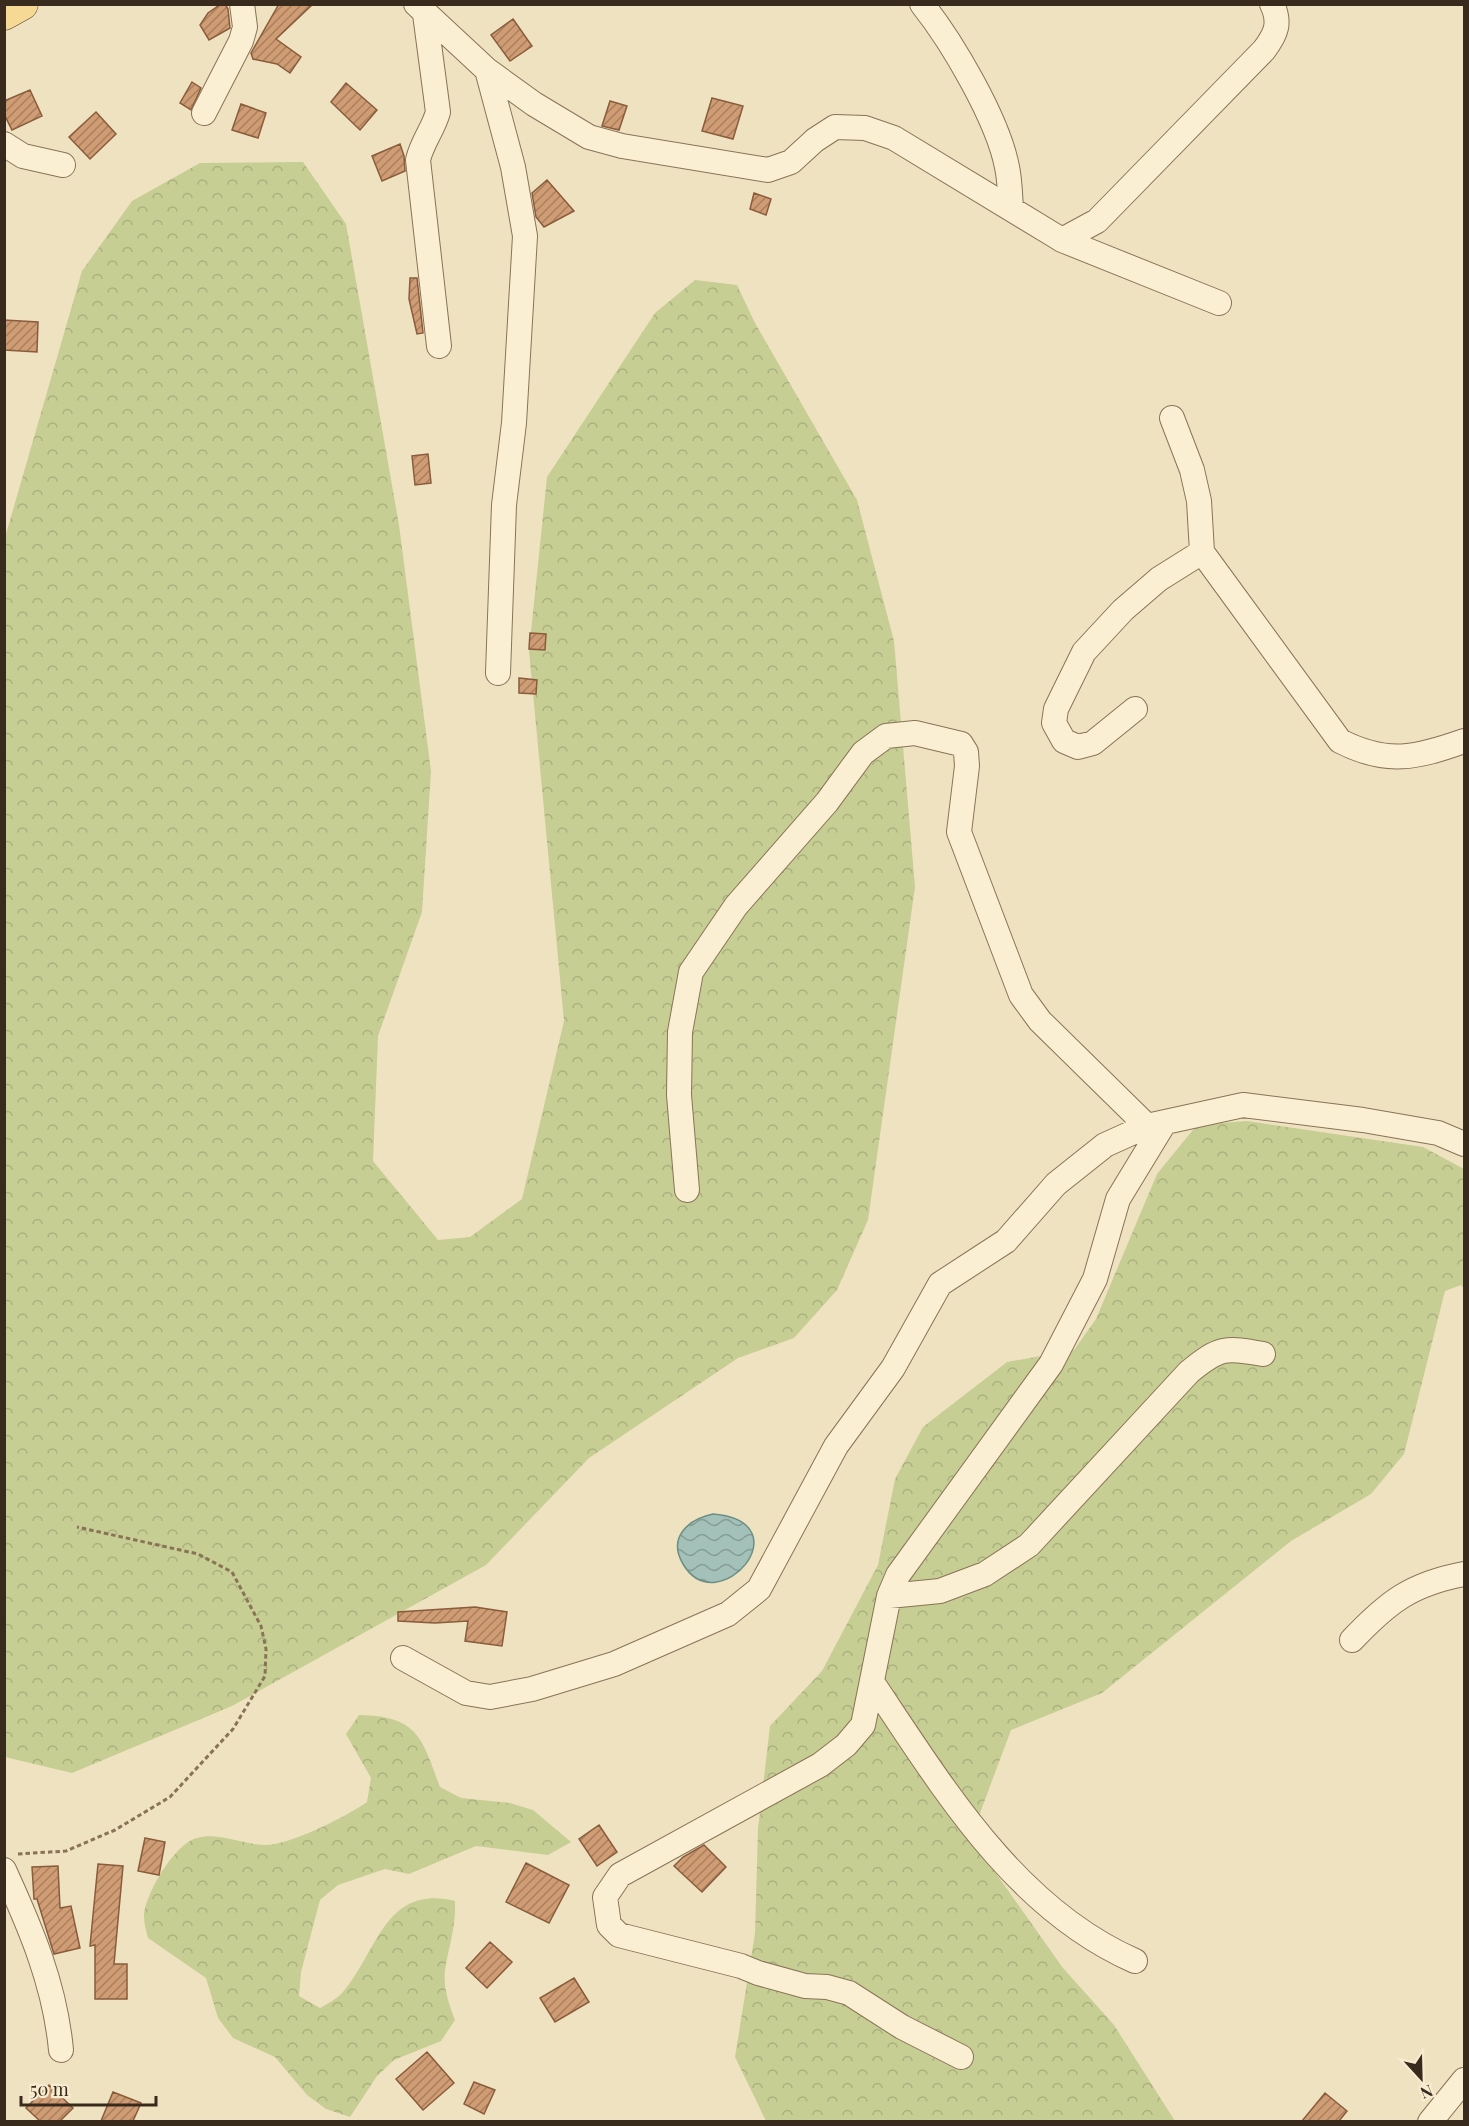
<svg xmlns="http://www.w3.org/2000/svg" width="1469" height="2126" font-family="'Playfair Display',serif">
  <defs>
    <pattern id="forest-crowns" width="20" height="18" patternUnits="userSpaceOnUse" patternTransform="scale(1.5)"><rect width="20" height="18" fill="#c6ce93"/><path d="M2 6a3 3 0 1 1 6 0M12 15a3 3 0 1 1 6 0" fill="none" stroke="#abb17e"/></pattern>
    <pattern id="water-waves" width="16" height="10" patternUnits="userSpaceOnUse" patternTransform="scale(1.5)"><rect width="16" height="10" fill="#a3c1b9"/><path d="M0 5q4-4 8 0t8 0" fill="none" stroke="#869d96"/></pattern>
    <pattern id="building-hatch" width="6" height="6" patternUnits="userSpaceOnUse" patternTransform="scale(1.5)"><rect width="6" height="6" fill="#cf9c74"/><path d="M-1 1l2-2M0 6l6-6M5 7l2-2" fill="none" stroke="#a97f5e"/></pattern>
  </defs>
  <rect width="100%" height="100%" fill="#efe2c0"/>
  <path fill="url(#forest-crowns)" d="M303,162l43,62 53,301 32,246 -9,141 -44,124 -5,125 65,79 32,-3 52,-38 42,-178 -35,-370 18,-174 108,-164 40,-33 42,5 18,38 102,177 37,141 21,246 -47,333 -31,70 -43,48 -56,20 -149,100 -103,107 -254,141 -160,67 -67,-16 -1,-1216 78,-270 50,-70 68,-38z
    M1247,1121l176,26 41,22v119l-3,-3 -16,6 -41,163 -33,40 -80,47 -189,152 -91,37 -34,91 13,44 73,103 51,57 61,96h-409l-31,-64 20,-124 3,-104 12,-103 52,-55 56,-106 17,-86 28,-52 84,-65 67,-12 22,-31 61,-145 40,-49z
    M359,1715c59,1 63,23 81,72l21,11 49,5 23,7 38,32 -23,13 -72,-9 -67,28 -24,-5 -47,16 -18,15 -19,72 -2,24 21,12c7,-4 17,-9 23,-16 35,-41 42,-108 112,-91 1,26 -6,44 -10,69 -2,18 4,34 10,50l-14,21 -47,19 -17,16 -27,41 -24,-8 -19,-14 -32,-38 -42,-19 -15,-20 -12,-40 -58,-40c-2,-7 -4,-15 -4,-22 1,-22 31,-73 53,-78 25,-7 52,11 78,6 26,-5 70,-27 92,-42l4,-24 -25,-44z"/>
  <path fill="url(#water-waves)" stroke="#6a8f87" stroke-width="1.5" d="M713,1514c92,8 5,109 -30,50 -16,-27 6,-45 30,-50z"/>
  <path fill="url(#building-hatch)" stroke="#895c3c" stroke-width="1.5" d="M221,4h4l3,5 2,19 -21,12 -9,-15 8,-12z
    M279,4h34l-37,35 25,18 -11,16 -13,-9 -24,-5 -2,-6z
    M513,19l19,27 -22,15 -19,-26z
    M192,82l9,6 -10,22 -11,-7z
    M346,83l31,27 -17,20 -29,-28z
    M30,90l12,26 -30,14 -8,-16v-13z
    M712,98l31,8 -10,33 -31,-8z
    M610,101l17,5 -8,24 -17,-4z
    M241,104l25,9 -8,25 -26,-8z
    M96,112l20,22 -26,25 -21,-22z
    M400,144l4,12 1,15 -23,10 -10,-25z
    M547,180l27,31 -30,16 -8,-10 -4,-24z
    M754,193l17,6 -5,16 -16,-6z
    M410,278h7l6,55 -6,1 -8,-35z
    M4,320l34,2 -1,30 -33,-2z
    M428,454l3,29 -16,2 -3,-29z
    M530,633l16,1 -1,16 -16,-1z
    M519,678l18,2 -1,14 -17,-1z
    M475,1607l32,5 -5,34 -37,-5 3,-20 -33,2 -37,-2v-9z
    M599,1825l18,27 -20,14 -18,-27z
    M145,1838l20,4 -6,33 -21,-4z
    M704,1845l22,22 -24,25 -28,-26 9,-9z
    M526,1863l43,22 -20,38 -43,-21z
    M98,1864l25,2 -9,98h13v35h-32v-54l-5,1z
    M58,1866l2,42 11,-2 9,42 -26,6 -17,-55h-3l-2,-32z
    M490,1942l22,20 -25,26 -21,-20z
    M574,1978l15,24 -34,20 -15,-24z
    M427,2052l27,31 -31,27 -27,-31z
    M474,2082l21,8 -11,24 -20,-10z
    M49,2085l24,23 -13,13h-20l-14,-13z
    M113,2092l28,11 -8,18h-32z
    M1325,2093l22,18 -8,10h-37z"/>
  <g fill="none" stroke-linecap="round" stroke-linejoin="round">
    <g stroke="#897357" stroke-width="26">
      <path id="minor" d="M416,4l71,66 47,34 55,33 33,9 146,24 23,-8 24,-22 20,-13 30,1 29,10 168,102 157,63
        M922,4c31,39 76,116 85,163 3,14 3,28 4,42
        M425,14l13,98c-5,18 -16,30 -20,48l21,186
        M487,70l26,97 12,69 -11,187 -10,82 -6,168
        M204,113l37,-72 4,-14 -3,-23
        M4,144l19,12 40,9
        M1062,240l35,-19 167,-171c12,-16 17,-27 8,-46
        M1172,418l20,52 7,31 3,51 138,189c47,24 76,17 124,0
        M1135,709l-42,34 -15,4 -14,-6 -10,-18 2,-14 28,-57 39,-42 36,-31 43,-27
        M687,1190l-8,-95 1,-63 11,-60 45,-66 91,-104 36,-49 23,-17 29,-3 46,11 5,8 1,14 -8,66 62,163 19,26 107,105
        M889,1596l51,-5 45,-17 44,-29 160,-173c30,-25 37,-25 74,-18
        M1352,1640c36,-38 59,-56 112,-66
        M403,1658l63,35 24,4 42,-8 82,-25 114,-50 31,-25 77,-143 57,-78 47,-84 66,-43 50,-57 49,-39 42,-19 96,-21 120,15 75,13 26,11
        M872,1682c70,104 142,226 263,279
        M4,1870c27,59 51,115 57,180
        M961,2057l-59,-30 -53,-34 -22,-6 -22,-1 -47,-13 -17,-7 -122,-31 -10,-10 -4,-28 15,-22 200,-110 26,-20 17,-20 26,-129 9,-21 153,-211 44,-85 23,-80 45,-74
        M1430,2122l34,-42"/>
    </g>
    <g stroke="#56402c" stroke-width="33">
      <path id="major" d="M4,14l18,-10"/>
    </g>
    <path stroke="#897357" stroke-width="3" stroke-dasharray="4.5 3" stroke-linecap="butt" d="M18,1854l48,-3 49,-21 55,-33 63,-68 32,-53 1,-27 -5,-23 -29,-54 -34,-18 -121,-27"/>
    <use href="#minor" stroke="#faefd3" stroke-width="24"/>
    <use href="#major" stroke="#f5d995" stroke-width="32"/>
  </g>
  <rect width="1469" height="2126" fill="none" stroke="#382a1c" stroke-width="12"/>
  <g transform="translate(1421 2078) rotate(158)" stroke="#f7eccf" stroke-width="4.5" paint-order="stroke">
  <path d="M0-4.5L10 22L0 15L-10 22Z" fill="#382a1c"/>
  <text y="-9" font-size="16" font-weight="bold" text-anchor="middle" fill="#382a1c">N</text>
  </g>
  <path d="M21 2096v9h135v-9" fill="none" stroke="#382a1c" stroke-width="3"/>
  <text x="30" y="2096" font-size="18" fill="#382a1c" stroke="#f7eccf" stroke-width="4.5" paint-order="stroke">50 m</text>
</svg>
